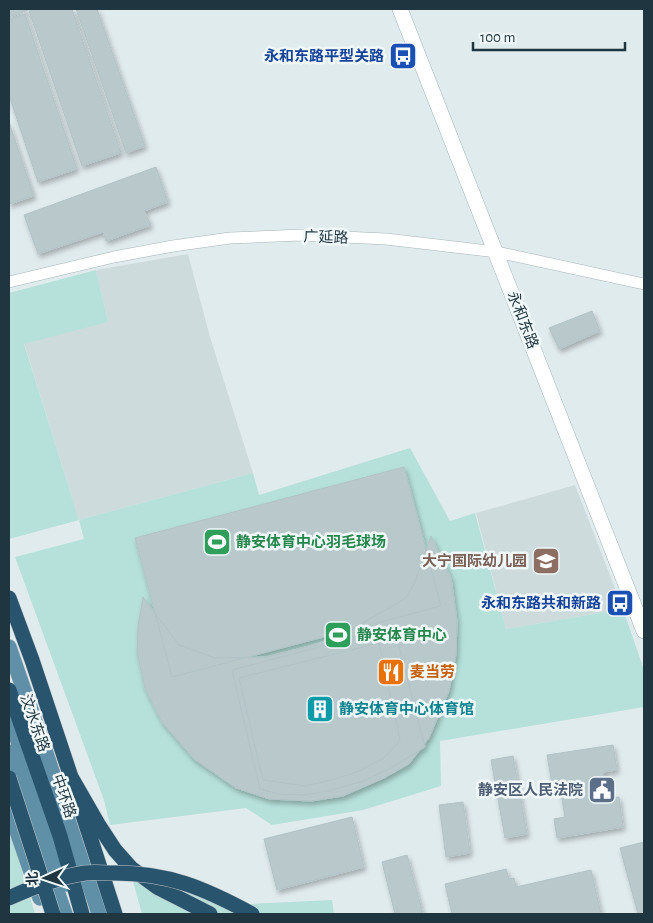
<svg xmlns="http://www.w3.org/2000/svg" width="653" height="923" font-family="'Alegreya Sans','Noto Sans SC',sans-serif">
  <defs>
    <filter id="shadow"><feDropShadow dx="2" dy="3.5" stdDeviation="2.5" flood-color="#0004"/></filter>
  </defs>
  <rect width="100%" height="100%" fill="#e0ebed"/>
  <path fill="#cedbdd" d="M188,254l22,83 43,136 -174,47 -55,-177 84,-21 -12,-52z
    M575,485l48,124 -117,20 -30,-116z"/>
  <path fill="#b6e0da" d="M96,270l12,52 -84,22 55,176 174,-47 6,22 151,-47 40,73 25,-8 31,116 117,-20 21,61v37l-204,34 1,45 -78,24 -91,15 -26,-17 -136,17 -6,-25 -89,-243 69,-18 -5,-19 -70,19v-246z
    M9,829h1l25,85h-26z
    M131,874l99,31 102,-5 2,14h-192z"/>
  <path fill="#b8c8cb" stroke="#b2c3c7" filter="url(#shadow)" d="M9,9h22l-22,8z
    M36,9h36l49,144 -39,13 -53,-155z
    M76,9h21l48,137 -19,7z
    M25,14l52,155 -39,13 -29,-87v-76z
    M9,122l25,74 -25,8z
    M156,167l12,35 -24,9 7,14 -45,16 -3,-9 -65,22 -14,-39z
    M592,311l8,20 -41,18 -10,-21z
    M404,467l37,139 -269,71 -37,-139z
    M431,536l20,42 6,43 -1,33 -7,37 -20,47 -20,26 -25,14 -41,18 -32,5 -42,-2 -33,-11 -42,-29 -32,-37 -17,-34 -8,-36 1,-25 5,-30 36,48 36,13 51,-1 40,-10 36,-12 64,-37 9,-16z
    M394,627l31,120 -34,21 -28,13 -34,10 -26,4 -25,-1 -18,-5 -28,-119z
    M379,643l21,97 -16,18 -27,14 -26,8 -25,6 -43,-6 -24,-102z
    M613,745l4,25 -14,2 4,26 12,-1 4,30 -66,11 -3,-19 11,-2 -6,-35 -7,2 -5,-29z
    M513,756l14,78 -22,4 -14,-78z
    M463,802l7,51 -24,4 -7,-52z
    M352,817l12,50 -87,23 -13,-51z
    M644,842v72h-6l-18,-66z
    M407,855l16,59h-28l-13,-52z
    M506,869l3,10 5,-1 2,9 75,-17 10,44h-149l-7,-30z"/>
  <g fill="none" stroke-linecap="round" stroke-linejoin="round">
    <g stroke="#a6b4b9" stroke-width="12">
      <path id="street" d="M9,282l105,-25 59,-11 57,-8 71,-3 85,4 111,13 147,32"/>
    </g>
    <g stroke="#a0b6bd" stroke-width="16">
      <path id="secondary" d="M400,9l244,622"/>
    </g>
    <g stroke="#c0c6c9" stroke-width="16">
      <path id="primary" d="M9,647l40,115 50,152
        M9,715l58,169
        M9,752l56,162
        M10,791l2,26 28,81"/>
    </g>
    <g stroke="#c0c6c9" stroke-width="16">
      <path id="highway" d="M9,598l23,62 39,117 27,47 17,26 16,18 26,19 53,27
        M9,690l51,146 22,78
        M80,806l35,108"/>
    </g>
    <use href="#street" stroke="#fff" stroke-width="11"/>
    <use href="#secondary" stroke="#fff" stroke-width="15"/>
    <use href="#primary" stroke="#6090a7" stroke-width="15"/>
    <use href="#highway" stroke="#28546e" stroke-width="15"/>
    <g stroke="#c0c6c9" stroke-width="16" stroke-linecap="butt">
      <path id="highway-bridge" d="M9,778l44,136
        M9,898c24,-11 50,-21 76,-25 8,-1 18,0 26,0 56,-1 93,15 141,41"/>
    </g>
    <use href="#highway-bridge" stroke="#28546e" stroke-width="15"/>
  </g>
  <defs>
    <g id="bus-square" transform="scale(1.4375)"><rect x="-9" y="-9" width="18" height="18" rx="4" fill="#1a4fb4" stroke="#f1f8f9"/><path d="M-5-6H5V4H4V6H2V4H-2V6H-4V4H-5ZM-3.5-4V0h7V-4ZM-3.5 1.2v1.5H-2V1.2ZM2 1.2v1.5H3.5V1.2Z" fill="#fff"/></g>
    <g id="stadium-square" transform="scale(1.4375)"><rect x="-9" y="-9" width="18" height="18" rx="4" fill="#2e9e5b" stroke="#f1f8f9"/><path d="M0-5a6.5 5 0 1 0 0 10a6.5 5 0 1 0 0-10ZM-3.5-1.8h7v3.6h-7Z" fill="#fff"/></g>
    <g id="school-square" transform="scale(1.4375)"><rect x="-9" y="-9" width="18" height="18" rx="4" fill="#8d6e63" stroke="#f1f8f9"/><path d="M0-5L7-2L0 1L-7-2ZM-4 1L0 2.5L4 1V4Q0 6-4 4Z" fill="#fff"/></g>
    <g id="restaurant-square" transform="scale(1.4375)"><rect x="-9" y="-9" width="18" height="18" rx="4" fill="#e8710a" stroke="#f1f8f9"/><path d="M-5-6h1v4h1v-4h1v4h1v-4h1v5L-1.5 .5V6h-2V.5L-5-1ZM5-6V6H3V1.5H1.5Q1.5-4 5-6Z" fill="#fff"/></g>
    <g id="building-square" transform="scale(1.4375)"><rect x="-9" y="-9" width="18" height="18" rx="4" fill="#0f9aa8" stroke="#f1f8f9"/><path d="M-4-6H4V6H1V3H-1V6H-4ZM-2.5-4.3h1.7v1.8h-1.7ZM.8-4.3h1.7v1.8H.8ZM-2.5-1h1.7V.8h-1.7ZM.8-1h1.7V.8H.8Z" fill="#fff"/></g>
    <g id="civic-square" transform="scale(1.4375)"><rect x="-9" y="-9" width="18" height="18" rx="4" fill="#5c6f8a" stroke="#f1f8f9"/><path d="M-.6-6.5H3V-4.5H.6V-3L4-1V1h2V6H-6V1h2V-1L-.6-3ZM-1.2 2.5V6h2.4V2.5Z" fill="#fff"/></g>
  </defs>
  <g fill-rule="evenodd">
    <use href="#bus-square" x="403" y="56"/>
    <use href="#stadium-square" x="217" y="542"/>
    <use href="#school-square" x="546" y="561"/>
    <use href="#bus-square" x="620" y="603"/>
    <use href="#stadium-square" x="338" y="635"/>
    <use href="#restaurant-square" x="391" y="672"/>
    <use href="#building-square" x="320" y="709"/>
    <use href="#civic-square" x="602" y="790"/>
  </g>
  <g text-anchor="middle" stroke-width="5" stroke-linejoin="round" paint-order="stroke">
    <g font-size="15" font-weight="bold" fill="#164399" stroke="#f1f8f9" text-anchor="end">
      <text x="384" y="61">永和东路平型关路</text>
      <text x="601" y="608">永和东路共和新路</text>
    </g>
    <g font-size="15" fill="#1f353f" stroke="#f1f8f9">
      <text transform="translate(326 237) rotate(2)" y="5">广延路</text>
      <text transform="translate(523 320) rotate(69)" y="5">永和东路</text>
      <text transform="translate(35 723) rotate(71)" y="5">汶水东路</text>
      <text transform="translate(64 796) rotate(71)" y="5">中环路</text>
    </g>
    <g font-size="15" font-weight="bold" fill="#27864d" stroke="#f1f8f9" text-anchor="start">
      <text x="236" y="547">静安体育中心羽毛球场</text>
      <text x="357" y="640">静安体育中心</text>
    </g>
    <g font-size="15" font-weight="bold" fill="#785e54" stroke="#f1f8f9" text-anchor="end">
      <text x="527" y="566">大宁国际幼儿园</text>
    </g>
    <g font-size="15" font-weight="bold" fill="#c56008" stroke="#f1f8f9" text-anchor="start">
      <text x="410" y="677">麦当劳</text>
    </g>
    <g font-size="15" font-weight="bold" fill="#0d838f" stroke="#f1f8f9" text-anchor="start">
      <text x="339" y="714">静安体育中心体育馆</text>
    </g>
    <g font-size="15" font-weight="bold" fill="#4e5e75" stroke="#f1f8f9" text-anchor="end">
      <text x="583" y="795">静安区人民法院</text>
    </g>
  </g>
  <rect width="653" height="923" fill="none" stroke="#1f353f" stroke-width="20"/>
  <g transform="translate(45 878) rotate(267)" stroke="#f1f8f9" stroke-width="4" paint-order="stroke">
  <path d="M0-4L9 19L0 12L-9 19Z" fill="#1f353f"/>
  <text y="-8" font-size="14" font-weight="bold" text-anchor="middle" fill="#1f353f">北</text>
  </g>
  <path d="M473 42v8h152v-8" fill="none" stroke="#1f353f" stroke-width="2.5"/>
  <text x="480" y="42" font-size="15" fill="#1f353f" stroke="#f1f8f9" stroke-width="4" paint-order="stroke">100 m</text>
</svg>
